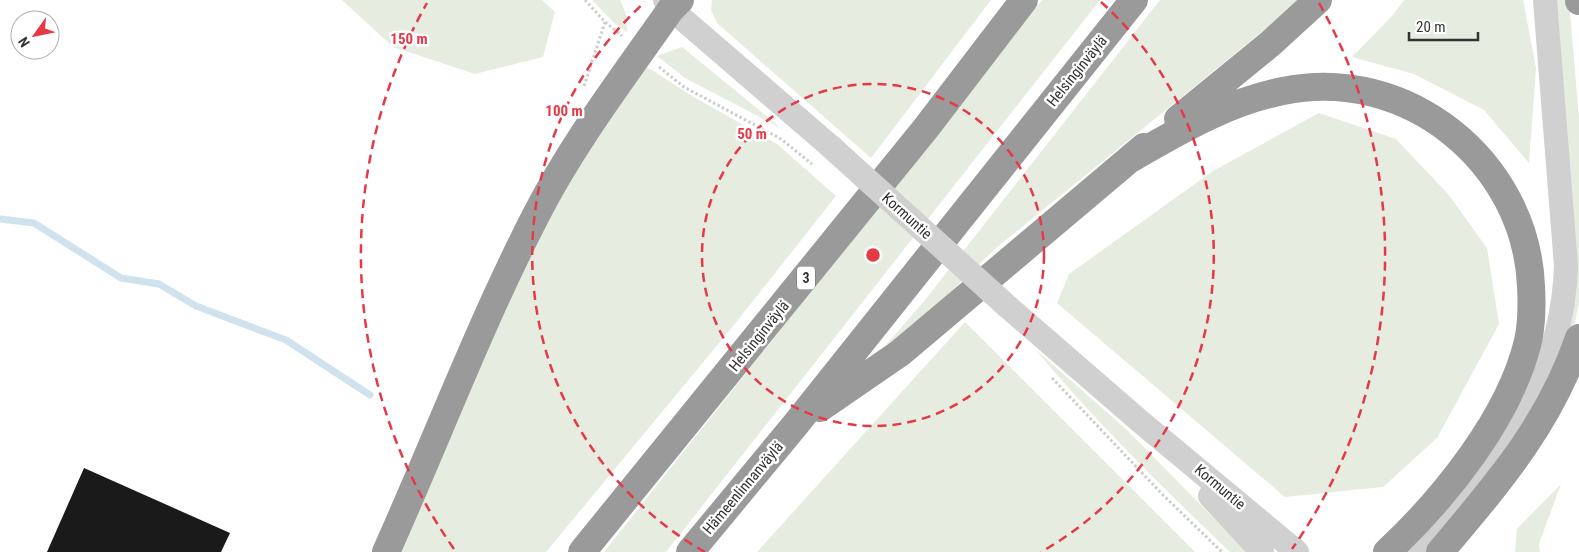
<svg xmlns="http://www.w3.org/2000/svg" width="1579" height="552" font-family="'Roboto Condensed',sans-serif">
  <rect width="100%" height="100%" fill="#fff"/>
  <path fill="#e6ecdf" d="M342,0h200l13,12 -12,45 -68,17 -82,-27z
    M592,0h28l6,14 1,18 -14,-10z
    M712,0h279l-120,158 -154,-135 -6,-13z
    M1042,0h58l-434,552h-62z
    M1160,0h141l-305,248 -104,100 -5,-4 38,-44z
    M1404,0h119l13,68 -7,95 -45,-53 -70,-36 -62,-17 41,-42z
    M1550,0h19l10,118v184l-4,21 -12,15z
    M682,47l99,81 -96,-50 -28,-22z
    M647,67l45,29 85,48 59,52 -102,129 -188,227h-149l144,-328 50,-84z
    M1319,113l77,26 52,55 39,54 12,76 -62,114 -54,49 -98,10 -228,-194 12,-29 144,-103z
    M965,322l230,230h-438z
    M1035,349l93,82 119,121h-17c-68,-65 -135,-131 -195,-203z
    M1561,484l-22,60 1,8h-25l2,-23z"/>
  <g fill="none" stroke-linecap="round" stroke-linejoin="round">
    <path stroke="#cfe2ee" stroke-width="7" d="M0,219l34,4 87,55 38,6 37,22 90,34 84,55"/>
  </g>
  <path fill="#1a1a1a" d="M84,468l146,65 -9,19h-174z"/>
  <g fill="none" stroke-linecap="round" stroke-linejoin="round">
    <path stroke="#cdcdcd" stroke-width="3" stroke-dasharray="2.5 2.5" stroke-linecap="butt" d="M585,0l20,22 17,14
      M659,67l25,20 97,52 31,25
      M584,86l21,-64
      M1052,378l111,117 59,57"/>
    <path stroke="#d0d0d0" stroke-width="24" d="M665,0l6,9 159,137
      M1008,307l134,116 155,129
      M1210,496l52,56
      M1413,552c78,-89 149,-159 153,-286l-21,-266"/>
    <path stroke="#9a9a9a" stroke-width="28" d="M1579,0v1
      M1178,119l93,-76 47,-43
      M1130,159c49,-28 97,-57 153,-68 124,-26 243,71 248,195 1,18 1,37 -3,55 -18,76 -84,158 -141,211
      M820,408l80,-55 244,-206
      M386,552c50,-111 93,-226 149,-335 37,-73 89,-141 136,-208l9,-9
      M582,552l344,-424 98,-128
      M690,552l106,-128 338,-424
      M1440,552c58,-69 109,-127 139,-214"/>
    <path stroke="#d0d0d0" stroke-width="24" d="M830,146l178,161"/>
  </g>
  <g fill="none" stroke="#e63946" stroke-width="2.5" stroke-dasharray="9 6">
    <circle cx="873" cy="255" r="171"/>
    <path d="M705 552A341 341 0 0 1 645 2M1101 2A341 341 0 0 1 1041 552"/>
    <path d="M454 549A512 512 0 0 1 427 3M1319 3A512 512 0 0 1 1292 549"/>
  </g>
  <g text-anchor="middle" stroke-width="5" stroke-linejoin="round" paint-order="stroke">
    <rect fill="#fff" stroke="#707070" stroke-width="1" x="797" y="266.5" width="18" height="23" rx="4"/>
    <g font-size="14" font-weight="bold" fill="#333">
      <text x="806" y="283">3</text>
    </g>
    <g font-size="15" fill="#333" stroke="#fff">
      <text transform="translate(1077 71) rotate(-51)" y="5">Helsinginväylä</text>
      <text transform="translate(907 216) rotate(42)" y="5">Kormuntie</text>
      <text transform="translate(759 336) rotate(-51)" y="5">Helsinginväylä</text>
      <text transform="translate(1220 487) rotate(40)" y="5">Kormuntie</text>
      <text transform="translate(743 488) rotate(-50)" y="5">Hämeenlinnanväylä</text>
    </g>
  </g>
  <circle cx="873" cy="255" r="8" fill="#e63946" stroke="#fff" stroke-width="2.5"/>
  <g font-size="15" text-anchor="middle" font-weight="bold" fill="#e63946" stroke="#fff" stroke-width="5" stroke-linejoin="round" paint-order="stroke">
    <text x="409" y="44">150 m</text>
    <text x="564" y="116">100 m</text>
    <text x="752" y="139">50 m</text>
  </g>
  <g transform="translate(35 35) rotate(237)"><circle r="24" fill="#ffffff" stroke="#adadad"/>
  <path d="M0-4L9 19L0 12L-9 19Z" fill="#e63946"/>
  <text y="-8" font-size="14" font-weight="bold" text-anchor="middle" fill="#333333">N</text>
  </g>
  <path d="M1409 32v8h69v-8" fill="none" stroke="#333333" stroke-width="2.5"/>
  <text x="1416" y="32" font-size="15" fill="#333333" stroke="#ffffff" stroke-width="4" paint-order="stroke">20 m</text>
</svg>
